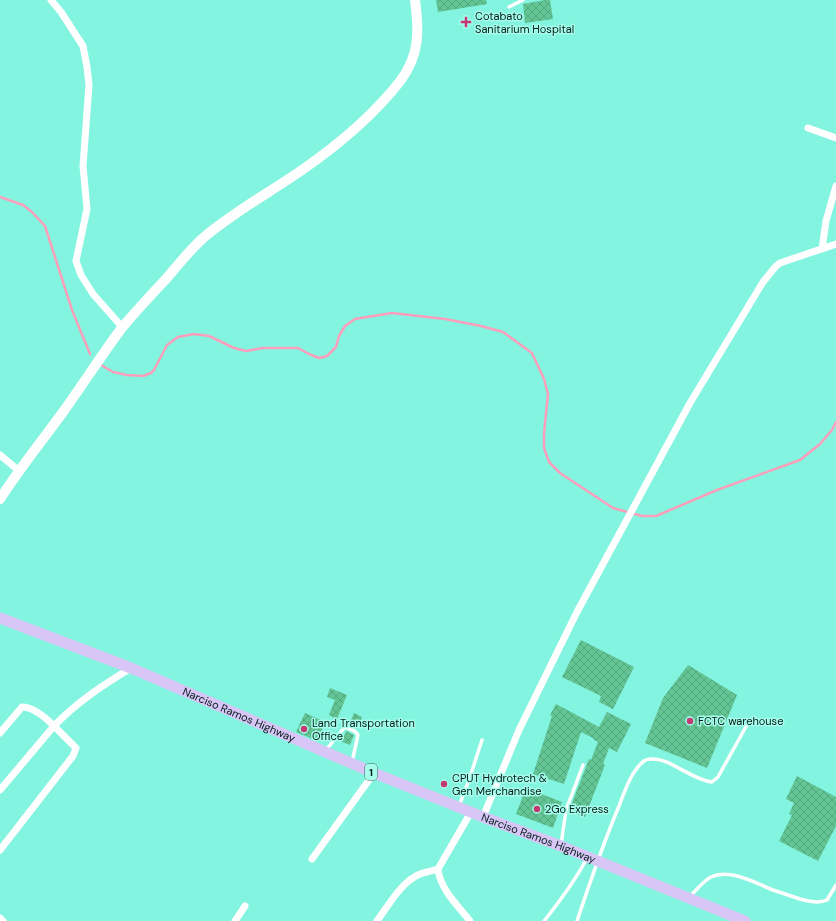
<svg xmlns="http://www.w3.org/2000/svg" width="836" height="921" font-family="'DM Sans',sans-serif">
  <defs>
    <pattern id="building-cross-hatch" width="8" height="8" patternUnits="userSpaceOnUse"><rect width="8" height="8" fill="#63c494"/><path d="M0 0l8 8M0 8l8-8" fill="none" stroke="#54a87f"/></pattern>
  </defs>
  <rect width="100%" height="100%" fill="#83f4df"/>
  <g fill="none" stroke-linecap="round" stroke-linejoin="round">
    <path stroke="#fd9fbc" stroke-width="2.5" d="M0,197l23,8 9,7 13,14 27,84 18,44
      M101,365l12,7 14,3 16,1 8,-3 3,-3 13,-25 11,-8 16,-3 15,2 25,12 12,3 17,-3h35l11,6 10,4 8,-2 9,-9 3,-11 6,-10 10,-7 37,-6 53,6 36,7 22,6 29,21 12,26 4,15 -4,39v15l5,14 11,11 53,35 29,8h14l61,-26 83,-30 20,-16 12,-14 4,-8"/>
  </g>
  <path fill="url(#building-cross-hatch)" d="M436,0h50l1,4 -49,8z
    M545,0h5l3,19 -28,4 -2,-19z
    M581,640l53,27 -21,42 -14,-7 2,-6 -39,-19z
    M688,665l49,30 -30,73 -62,-25 18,-45z
    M330,688l17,7 -10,24 -8,-4 6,-15 -8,-3z
    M556,704l43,23 8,-15 24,12 -14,28 -8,-4 -6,16 2,1 -20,52 -16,-6 20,-52 2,1 7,-18 -5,-3v-1l-12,-6 -17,52 -31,-10 19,-58 -2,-1z
    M305,713l20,9 -7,19 -22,-9z
    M354,713l8,4 -5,12 -8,-4z
    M346,731l8,4 -4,10 -8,-3z
    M797,776l39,21v29l-18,35 -39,-20 13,-26 -3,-1 5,-11 -8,-4z
    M526,788l36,14 -9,26 -37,-14z"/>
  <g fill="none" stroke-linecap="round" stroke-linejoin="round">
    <path stroke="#fff" stroke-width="3.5" d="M509,7l14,-7
      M326,750l18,-22c4,-1 12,3 14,7l-6,27
      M459,806l10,-26 13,-40
      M561,845l5,-35 17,-45
      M690,896c6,-5 13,-15 21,-19 19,-9 44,6 62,13 9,3 18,6 27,9 8,2 19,5 27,1l9,-15
      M544,921c16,-20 31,-40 43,-63
      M577,921c13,-39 26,-77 42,-115 6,-15 12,-35 25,-45 2,-2 6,-2 9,-2 18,0 39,21 59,23l6,-5 30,-54"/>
    <path stroke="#fff" stroke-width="7" d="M51,0l10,12 22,34 4,21 2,18 -6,81 4,43 -11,52 5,14 12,19 30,34
      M808,128l28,10
      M822,249l4,-28 10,-35
      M0,455l18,15
      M0,733l22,-26c12,0 24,11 32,19 23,-24 49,-41 77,-58
      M0,790l54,-64 22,22 -3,8 -73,94
      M483,817l36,-87 58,-118 113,-209 73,-121 13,-16 4,-3 56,-19
      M312,859l62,-86
      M0,918l3,3
      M235,921l10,-15
      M377,921c11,-15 25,-40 43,-47 5,-2 12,-3 18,-5
      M470,921c-12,-15 -30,-32 -32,-52l33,-57"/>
    <path stroke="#fff" stroke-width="10" d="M0,499c20,-31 42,-58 63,-87 20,-28 38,-56 58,-83 14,-17 30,-34 45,-50 12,-14 23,-28 36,-40 31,-27 67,-46 100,-69 36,-25 72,-55 99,-90 19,-26 18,-50 14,-80"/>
    <path stroke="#d7c6f6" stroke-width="11" id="s1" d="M0,618l131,50 243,105 109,44 78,29 184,75"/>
  </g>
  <g fill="#c33971" stroke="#a6fdeb" stroke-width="1.5">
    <path d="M464 16h4v4h4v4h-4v4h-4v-4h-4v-4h4z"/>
    <circle cx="690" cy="721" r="4"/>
    <circle cx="304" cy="729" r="4"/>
    <circle cx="444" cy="784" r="4"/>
    <circle cx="537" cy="809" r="4"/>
  </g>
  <g text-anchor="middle" stroke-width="3" stroke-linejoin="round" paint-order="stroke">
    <rect fill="#a6fdeb" stroke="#356057" stroke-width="1" x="365" y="764" width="12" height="16" rx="3"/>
    <g font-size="10" font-weight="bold" fill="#041c18">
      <text x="371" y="776">1</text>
    </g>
    <g font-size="11" fill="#041c18" stroke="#a6fdeb" text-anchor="start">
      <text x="475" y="20">Cotabato<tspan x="475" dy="13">Sanitarium Hospital</tspan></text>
      <text x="698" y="725">FCTC warehouse</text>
      <text x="312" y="727">Land Transportation<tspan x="312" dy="13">Office</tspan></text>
      <text x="452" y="782">CPUT Hydrotech &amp;<tspan x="452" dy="13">Gen Merchandise</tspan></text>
      <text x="545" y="813">2Go Express</text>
    </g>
    <g font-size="11" fill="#041c18" stroke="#a6fdeb">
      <text dy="4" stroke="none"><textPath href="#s1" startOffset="258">Narciso Ramos Highway</textPath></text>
      <text dy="4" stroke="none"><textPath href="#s1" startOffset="582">Narciso Ramos Highway</textPath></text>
    </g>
  </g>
</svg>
